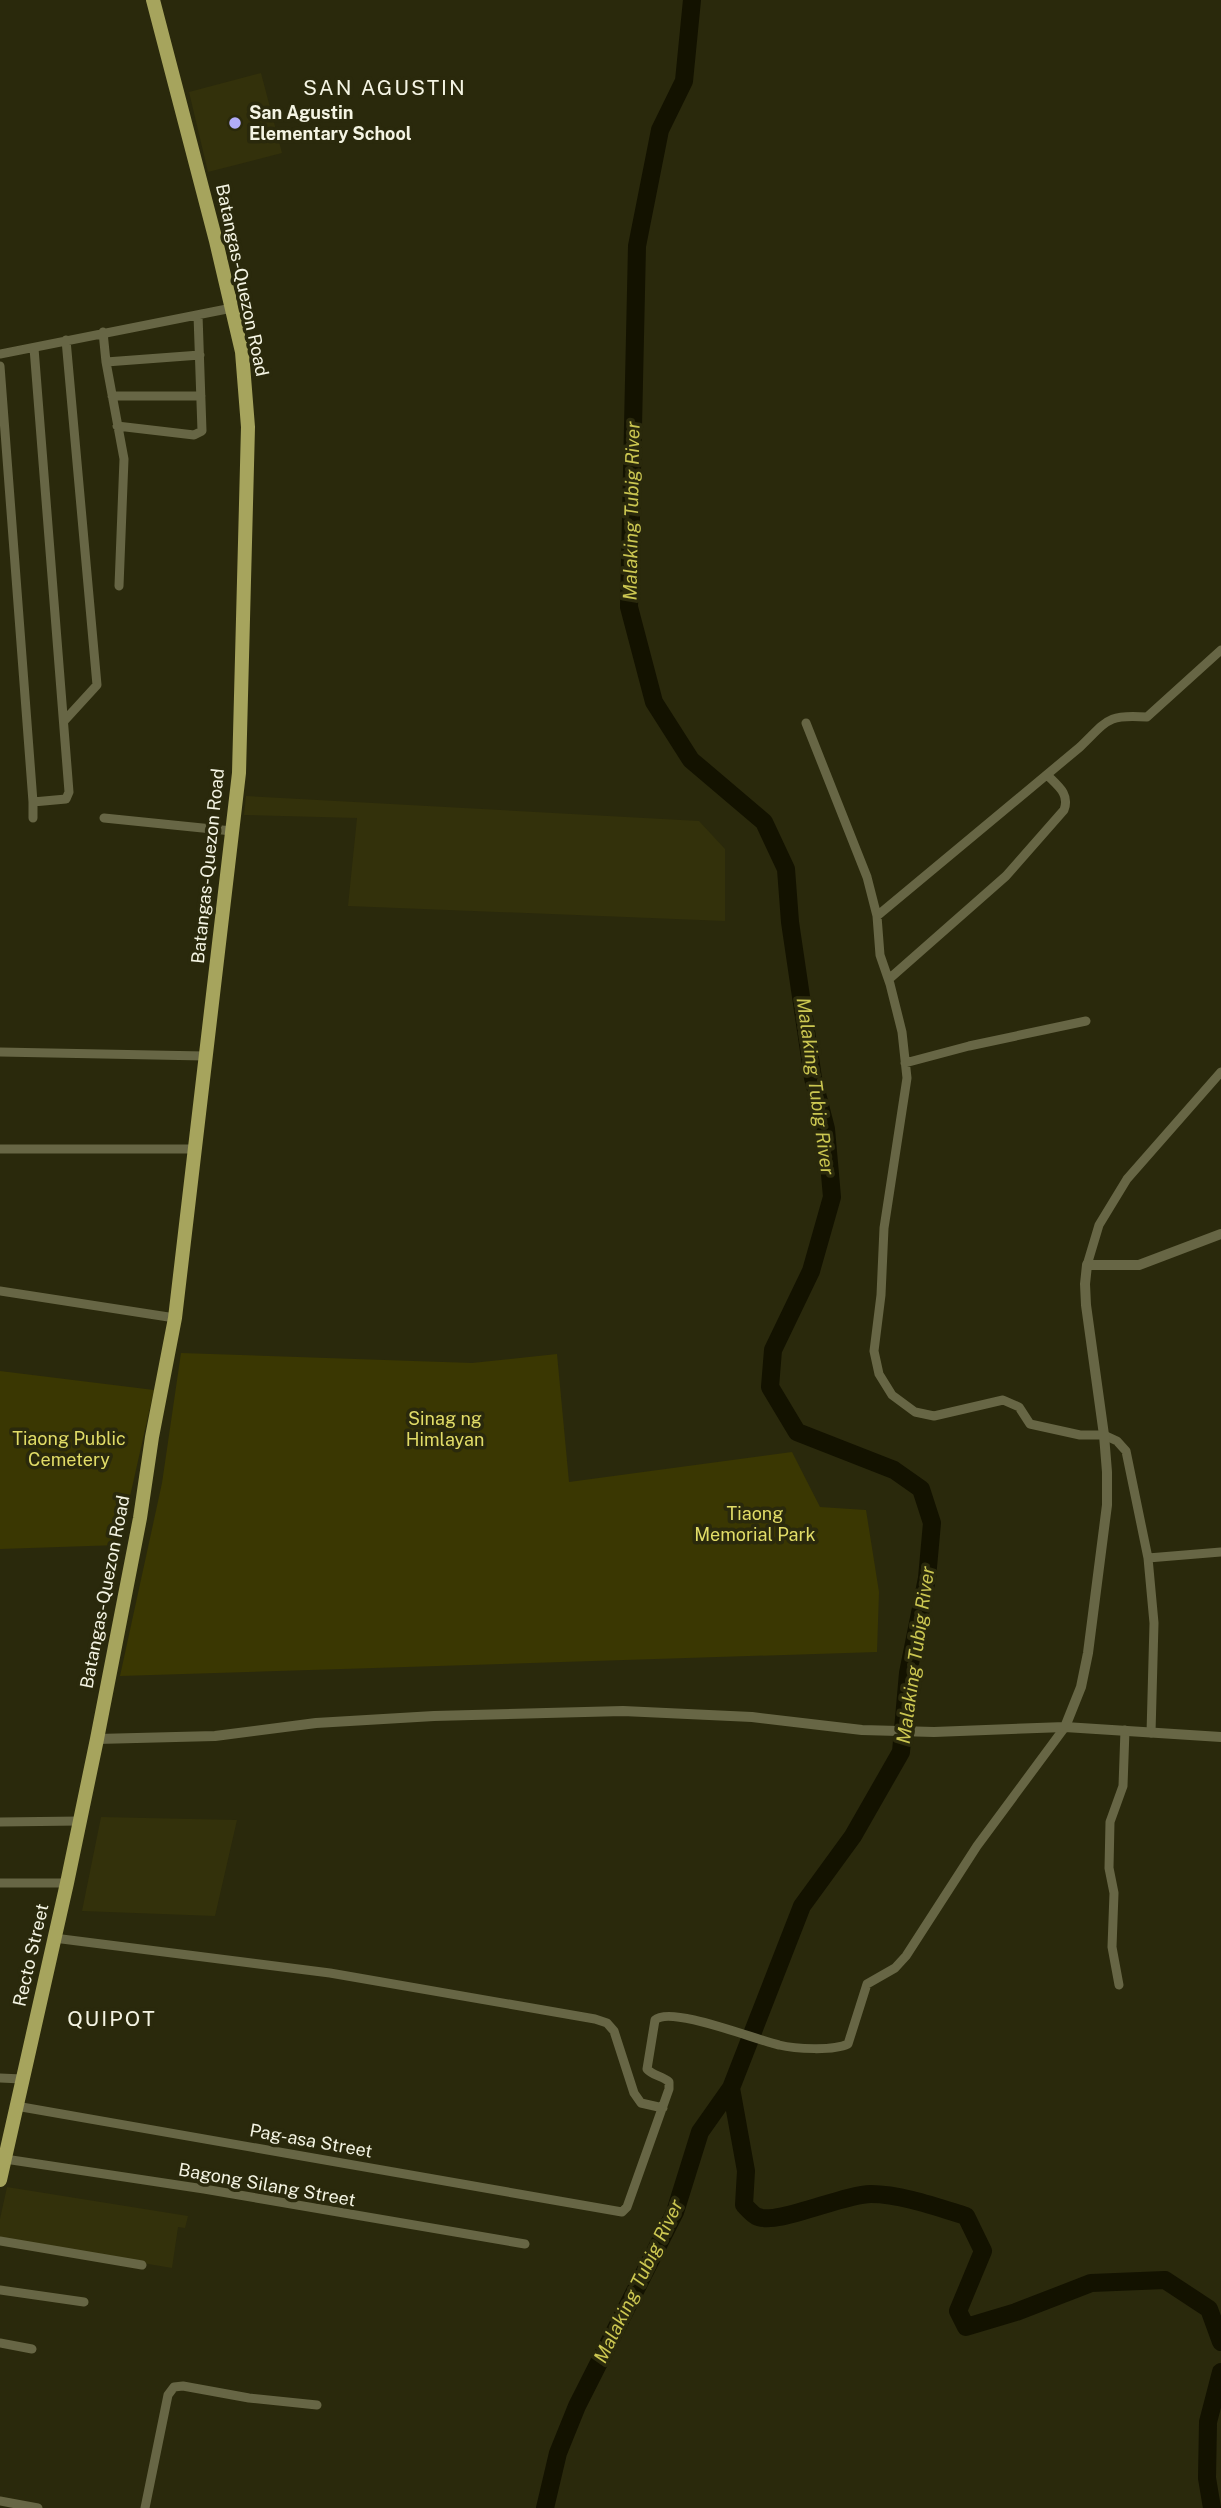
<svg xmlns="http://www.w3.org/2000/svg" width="1221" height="2508" font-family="'Public Sans',sans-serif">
  <rect width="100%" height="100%" fill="#2a290c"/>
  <path fill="#33310b" d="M261,73l21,80 -74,19 -19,-80z
    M246,796l453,25 26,28v72l-377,-15 9,-88 -113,-3z
    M101,1817l136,3 -22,96 -133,-5z
    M7,2187l181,29 -3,12 -7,-1 -6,41 -172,-29v-20z"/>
  <path fill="#3a3702" d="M181,1353l291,10 85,-9 12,128 223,-30 28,55 46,3 13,82 -2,60 -757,24 42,-193z
    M0,1371l154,19 -35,155 -119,4z"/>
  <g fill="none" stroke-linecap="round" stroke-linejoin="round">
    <path stroke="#131200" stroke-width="18" d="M731,2088l15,83 -2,34c3,3 8,9 12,11 18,11 87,-22 115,-22 30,0 66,13 95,22l17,35 -25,60 8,16 50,-15 75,-29 74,-3 44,29 12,33
      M545,2508l13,-55 19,-47 98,-194 25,-80 31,-44 71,-182 51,-70 48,-84 7,-79 19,-95 5,-55 -11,-34 -27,-19 -97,-38 -27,-45 3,-37 38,-79 21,-74 -6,-68 -13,-51 -23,-156 -4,-53 -22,-47 -73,-62 -37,-58 -25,-95 8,-361 23,-116 24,-49 8,-81
      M1212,2508l-5,-30 1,-56 13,-50"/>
    <path stroke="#676645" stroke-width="9" d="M103,332l3,30 18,97 -5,127
      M0,354l232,-46
      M106,362l94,-7
      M0,366l33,436v16
      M112,396h89
      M117,426l77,9 8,-4 -4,-116
      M65,720l32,-35 -31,-345
      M806,723l61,154 10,39 3,39 10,29 12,48 5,46 -23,150 -3,67 -7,56 5,23 13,21 23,17 19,4 69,-16 16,7 11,17 50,11h24l13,6 9,10 22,107 6,65 -3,110
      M33,802l33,-3 3,-7 -35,-444
      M104,818l128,13
      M877,916l203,-169c28,-27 27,-33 67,-30l74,-67
      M889,979l117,-103 58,-66c6,-16 -6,-24 -17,-35
      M0,1052l205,4
      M905,1063l64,-17 117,-25
      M0,1149h194
      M1087,1265l12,-40 28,-46 94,-107
      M0,1291l175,27
      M1148,1558l73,-6
      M0,1822l80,-1
      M0,1883h67
      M54,1938l276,35 265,46 12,4 7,8 20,62 7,10 22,5
      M1119,1985l-7,-38 2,-54 -5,-25 1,-46 13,-36 2,-56
      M0,2078l22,1
      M16,2106l606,106 5,-5 42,-118v-7c-6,-6 -16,-6 -22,-13l8,-49c15,-15 101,20 124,25 16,4 55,6 69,-1l19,-60 28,-16 11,-12 71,-110 88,-119
      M5,2159l199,30 321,55
      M0,2241l142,24
      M0,2290l84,12
      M0,2343l32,6
      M0,2501l38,7
      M145,2508l23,-113 6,-8 9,-1 66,12 68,7"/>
    <path stroke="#676645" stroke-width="10" d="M1065,1727l16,-40 7,-34 19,-148v-33l-3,-37 -18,-130 -1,-21 2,-19h52l82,-31
      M97,1739l118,-3 101,-13 118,-7 189,-5 129,6 110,13 72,2 131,-5 156,10"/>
    <path stroke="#a6a45d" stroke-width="14" d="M0,2180l67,-297 30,-144 43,-221 12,-81 23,-119 64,-545 9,-346 -6,-75 -26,-111 -63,-241"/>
  </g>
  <circle fill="#b2adf9" stroke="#2a290c" stroke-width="2.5" cx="235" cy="123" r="7"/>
  <g text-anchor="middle" stroke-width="7" stroke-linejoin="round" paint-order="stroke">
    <g font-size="18" font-weight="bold" fill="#f4f4e3" stroke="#2a290c" text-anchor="start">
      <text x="249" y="119">San Agustin<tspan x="249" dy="21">Elementary School</tspan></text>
    </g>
    <g font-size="18" fill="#f4f4e3" stroke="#2a290c">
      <text transform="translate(242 280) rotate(78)" y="6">Batangas-Quezon Road</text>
      <text transform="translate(208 866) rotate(-84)" y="6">Batangas-Quezon Road</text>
      <text transform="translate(105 1592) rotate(-79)" y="6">Batangas-Quezon Road</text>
      <text transform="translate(31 1955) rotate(-77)" y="6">Recto Street</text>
      <text transform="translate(311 2141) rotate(10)" y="6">Pag-asa Street</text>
      <text transform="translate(267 2185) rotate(10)" y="6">Bagong Silang Street</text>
    </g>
    <g font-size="18" fill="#e1dc67" stroke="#2a290c">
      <text x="445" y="1425">Sinag ng<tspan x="445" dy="21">Himlayan</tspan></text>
      <text x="69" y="1445">Tiaong Public<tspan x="69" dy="21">Cemetery</tspan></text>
      <text x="755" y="1520">Tiaong<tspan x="755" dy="21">Memorial Park</tspan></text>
    </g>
    <g font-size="19" font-style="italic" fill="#ccc751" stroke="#2a290c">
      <text transform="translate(631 511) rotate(-89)" y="7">Malaking Tubig River</text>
      <text transform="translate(816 1086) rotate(82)" y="7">Malaking Tubig River</text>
      <text transform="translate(915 1655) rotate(-82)" y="7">Malaking Tubig River</text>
      <text transform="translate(638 2281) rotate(-64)" y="7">Malaking Tubig River</text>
    </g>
    <g font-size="21" letter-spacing="2" fill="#f4f4e3" stroke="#2a290c">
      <text x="385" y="95">SAN AGUSTIN</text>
      <text x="112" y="2026">QUIPOT</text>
    </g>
  </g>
</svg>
